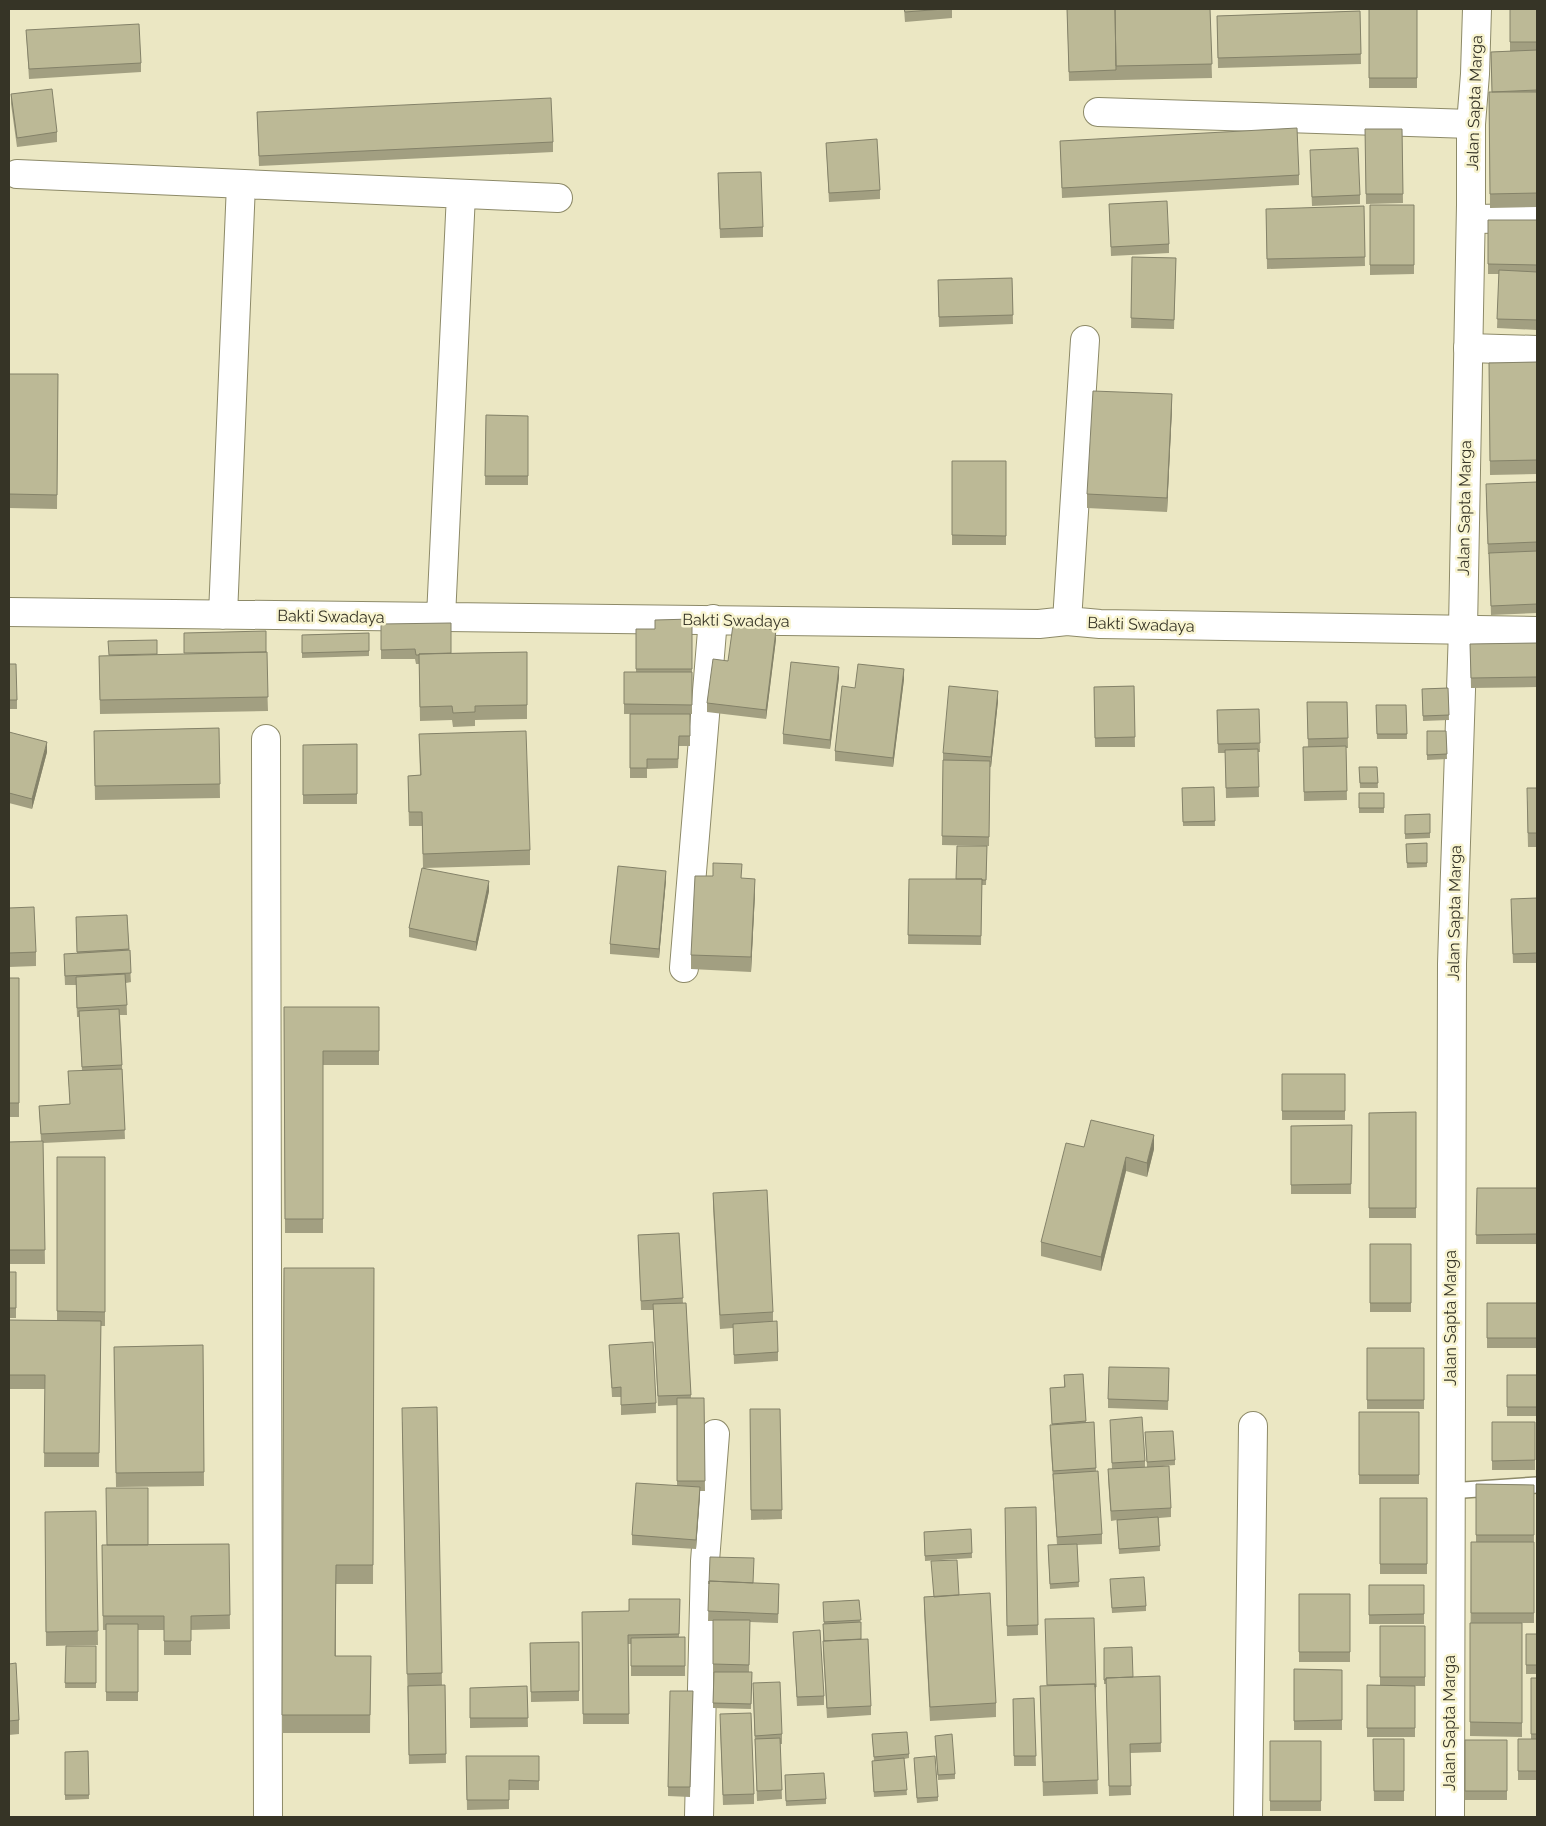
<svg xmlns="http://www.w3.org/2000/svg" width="1546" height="1826" font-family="Raleway,sans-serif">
  <rect width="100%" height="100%" fill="#ebe7c3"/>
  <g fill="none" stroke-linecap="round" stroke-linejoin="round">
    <g stroke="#8d8a68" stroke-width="18">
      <path id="lane" d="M1449,1491l88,-6"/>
    </g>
    <g stroke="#8d8a68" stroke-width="30">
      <path id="street" d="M1098,112l373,12
        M17,174l541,24
        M1471,219l66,-1
        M1468,348l69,2
        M9,612l1030,12 28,-3 33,3 437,7
        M223,615l18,-431
        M441,617l20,-423
        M1067,621l18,-281
        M266,739l2,1078
        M684,968l29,-349
        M699,1817l6,-256 10,-127
        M1248,1817l5,-391"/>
    </g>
    <g stroke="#8d8a68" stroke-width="30">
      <path id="secondary" d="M1450,1817l2,-853 11,-335 8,-424v-81l4,-50 2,-65"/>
    </g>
    <use href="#lane" stroke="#fff" stroke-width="15"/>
    <use href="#street" stroke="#fff" stroke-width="28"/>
    <use href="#secondary" stroke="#fff" stroke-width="28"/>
  </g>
  <path fill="#a29f81" d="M904,9h48v9l-47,4z
    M1067,9h143l2,69 -143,3z
    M1369,9h48v79h-48z
    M1510,9h27v198l-47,1 -1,-116h3l-1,-40 19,-1z
    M1360,11l1,53 -143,4 -1,-52z
    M26,30l115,33v9l-112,7z
    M11,94l46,38v10l-40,5 -6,-43z
    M257,112l296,30v10l-294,14z
    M1365,129h37l1,74 -37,1z
    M1060,141l239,34v10l-237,13z
    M826,143l54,47v9l-51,3z
    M1310,160l50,35v9l-48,2z
    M718,183l45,44v10l-43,1z
    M1109,204l60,40v9l-58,3z
    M1370,205h44v69l-44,1z
    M1364,206l1,60 -98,3 -1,-60z
    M1488,220h49v110l-40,-2 2,-54h-11z
    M1132,257l44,1 -2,71 -43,-1z
    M1012,278l1,46 -74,3 -1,-47z
    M1537,362v112l-47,1 -1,-112z
    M9,374h49l-1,135 -48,-1z
    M1172,408l-5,104 -80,-4v-14z
    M486,415l42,1v69h-43z
    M952,461h54v84h-54z
    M1537,482v131l-46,2 -2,-61h-1l-2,-61z
    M692,619v95h-68v-42h12v-43h19z
    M381,624l70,29 76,-1v67l-52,1v6l-22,1 -1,-7 -32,1 -1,-57h-3l-1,-5h-34z
    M369,633v23l-67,2v-23z
    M776,639l-10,80 -59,-7v-9z
    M1537,643v44l-66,1 -1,-44z
    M266,652l2,59 -168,3 -1,-58z
    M9,664l8,36v9h-8z
    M839,677l-9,72 -47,-5v-10z
    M904,679l-11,88 -58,-6v-10l20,-63z
    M1134,686l1,61h-40l-1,-60z
    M1448,688l1,32 -26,1 -1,-32z
    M998,701l-7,66h-1l-1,79 -47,-1 1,-83v-9z
    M1307,702h40l1,46h-2l1,52 -43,1 -1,-54h5z
    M1376,705h30l1,34h-30z
    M1259,709l1,43h-2l1,45 -33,1 -1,-45h-7l-1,-43z
    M630,714h60v32h-11l-1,22 -31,1v9h-17z
    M219,728l1,70 -125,2 -1,-69z
    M1427,731h19l1,28 -20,1z
    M9,732l38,20 -15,57 -23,-6z
    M419,734l111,116v15l-106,3 65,23 -13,60 -67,-14v-9l14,-60 -1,-42h-13l-1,-36v-14l12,-1z
    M357,744v60h-54v-59z
    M1359,767h18l1,21h-18z
    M1214,787l1,39h-32l-1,-38z
    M1537,788v59h-9l-1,-45z
    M1359,793h25v20h-25z
    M1430,814v24l-25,1v-24z
    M1427,843v24l-20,1 -1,-24z
    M987,846l-1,39h-4l-1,60 -73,-1 1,-65h47z
    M666,880l-7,78 -49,-4v-10z
    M755,893l-4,79 -60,-3v-14z
    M1537,898v65h-24l-2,-54z
    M9,908l27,44v14l-27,1z
    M127,915l4,67 -5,1 1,32h-7l5,124 -82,4 2,121h-36v-122l32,-1 -2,-35 31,-2 -2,-33h14l-3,-54h-2l-1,-32h-11l-1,-22 13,-10 -1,-26z
    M9,978h10v139h-10z
    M284,1007h95v58h-56v168h-38z
    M1282,1074h63v46h-63z
    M1416,1112v106h-47v-105z
    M1352,1125l-1,69h-60v-68z
    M1084,1147l70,2 -7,28 -21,-6 -25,100 -60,-15v-14z
    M57,1157h48v169h-4l-2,141h-55l1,-78h-36v-69l48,1z
    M1477,1188h60v56h-61z
    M713,1193l60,119v10l5,30v9l-44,3 -1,-36 -13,1 -7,-122z
    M679,1233l4,70h3l5,95h13l1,93h-5l-4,58 -64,-4v-10l45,-49v-81l-19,1 -5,-96h-12l-3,-75z
    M1370,1244h41v68h-41z
    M284,1268h90l-1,316h-37v72h35l-1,77h-88z
    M9,1272h7v46h-7z
    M1487,1303h50v45h-50z
    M203,1345l1,141 -88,1 -2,-140z
    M609,1345l47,58v10l-35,2v-18h-9z
    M1367,1348h57v61h-57z
    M1169,1368l-1,42 -60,-2v-9z
    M1083,1374l3,49 8,-1 2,49 6,63v10l-25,1 2,42 -29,2 -2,-39 9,-5 -7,-111v-9h2l-2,-37 14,-1v-12z
    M1507,1375h30v41h-30z
    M437,1407l5,278h3l1,78 -37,1 -7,-342z
    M750,1409h30l2,110 -31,1z
    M1359,1412h60v72h-60z
    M1110,1420l35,41v6h2l-2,-35 30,28v5l-12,1 8,42v9l-12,1 1,33 -41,3 -2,-34 -6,1 -3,-42v-10h4z
    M1492,1422h43v48h-43z
    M1476,1484l58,1v138h-12v114l-52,-1 1,-194h5z
    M1380,1498h47v76h-47z
    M1036,1507l2,128 -31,1 -2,-128z
    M96,1511l2,134 -52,1 -1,-134z
    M971,1529l1,29 -47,3 -1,-29z
    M229,1544l1,85 -39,1v25h-27v-25h-26v71h-32v-71h-3l-1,-85z
    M753,1583l26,10 -1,30 -28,-1 -1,50h3l-1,37 -38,-1v-87h-5l1,-37z
    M1110,1584l36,22v5l-34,2z
    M1369,1585h55v39h-55z
    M1299,1594h51v68h-51z
    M959,1595l37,108v14l-66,4 -6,-110v-14z
    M680,1599l-1,38h6v39h-54v-32h-3l1,80h-46l-1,-112 47,-1z
    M859,1600l2,39 10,67v9l-44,3 -4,-67 1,-27 -1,-22z
    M1380,1626h45v60h-10v51h-48v-52h13z
    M793,1632l31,64v9l-27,1z
    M1526,1634h11v40h-11z
    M579,1642v59l-48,1 -1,-59z
    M66,1646h30v42h-31z
    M1104,1648l29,29 27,-1 1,76 -31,1 1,42 -22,1 -3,-112h-2z
    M9,1664l10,56v14l-10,1z
    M1294,1669l48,1v60h-48z
    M1531,1678h6v102h-19v-41h13z
    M527,1686l1,41 -58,1v-40z
    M1040,1686l56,1 -1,9 3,98 -55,2z
    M693,1691l-3,106 -22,-1v-9z
    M753,1692l29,42v10h-2l2,55 -25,2z
    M1034,1698l2,68h-22l-1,-67z
    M720,1724l34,70v10l-31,1z
    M872,1734l37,20v4l-5,1 3,36 -33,2 -2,-31v-5h2z
    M1373,1739h31v62h-30z
    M935,1740l20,34v5l-17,1z
    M1465,1740h42v60h-42z
    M1270,1741h51v70h-51z
    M88,1751l1,48 -24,1v-48z
    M466,1756h73v34h-30v19l-42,1z
    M914,1763l24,34v4l-21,2z
    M785,1780l41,19v5l-40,2z"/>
  <path fill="#848269" d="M1172,394v14l-5,104v-14z
    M776,630v9l-10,80v-9z
    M839,667v10l-9,72v-9z
    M904,669v10l-11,88v-9z
    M998,691v10l-7,66v-10z
    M47,742v10l-15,57v-10z
    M666,871v9l-7,78v-9z
    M755,879v14l-4,79v-15z
    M489,881v10l-13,60v-9z
    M1154,1135v14l-7,28v-14z
    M1126,1157v14l-25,100v-14z
    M700,1487v10l-4,52v-9z"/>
  <path fill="#bcb996" stroke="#848269" d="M904,9h40l-39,3z
    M1067,9h48l1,61 -47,2z
    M1115,9h95l2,55 -96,2z
    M1369,9h48v69h-48z
    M1510,9h27v33h-27z
    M1360,11l1,43 -143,4 -1,-42z
    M139,24l2,39 -112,6 -3,-39z
    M1537,50v40l-45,2 -1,-40z
    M52,89l5,43 -40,6 -6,-44z
    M1489,92h48v101l-47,1z
    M551,98l2,44 -294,14 -2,-44z
    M1297,128l2,47 -237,13 -2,-47z
    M1365,129h37l1,65h-37z
    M877,139l3,51 -51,3 -3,-50z
    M1358,148l2,47 -48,2 -2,-47z
    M761,172l2,55 -43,2 -2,-56z
    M1167,201l2,43 -58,3 -2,-43z
    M1370,205h44v60h-44z
    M1364,206l1,51 -98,2 -1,-50z
    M1488,220h49v45l-49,-1z
    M1132,257l44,1 -2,62 -43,-2z
    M1499,270l38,2v48l-40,-1z
    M1012,278l1,37 -74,2 -1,-37z
    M1537,362v98l-47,1 -1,-98z
    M9,374h49l-1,121 -48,-1z
    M1093,391l79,3 -5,104 -80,-4z
    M486,415l42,1v60h-43z
    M952,461h54v75l-54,-1z
    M1537,482v60l-49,2 -2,-60z
    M1537,551v53l-46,2 -2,-53z
    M692,619v50h-56v-40h19v-9z
    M451,623v30l-32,1v1h-3l-1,-6 -34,1v-26z
    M733,625l43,5 -10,80 -59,-7 6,-44 15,2z
    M266,631v21l-82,1v-20z
    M369,633v18l-67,2v-18z
    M157,640v14l-48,1 -1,-14z
    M1537,643v34l-66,1 -1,-34z
    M267,652l1,45 -168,3 -1,-44z
    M527,652v53l-52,1v6l-22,1 -1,-7 -32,1 -1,-53z
    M791,662l48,5 -9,73 -47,-6z
    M9,664h7l1,36h-8z
    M858,664l46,5 -11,89 -58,-7 7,-65 13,2z
    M624,672h68v33l-68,-1z
    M949,686l49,5 -7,66 -48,-4z
    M1134,686l1,51 -40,1 -1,-51z
    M1448,688l1,27 -26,1 -1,-27z
    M1307,702h40l1,36 -40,1z
    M1376,705h30l1,29h-30z
    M1259,709l1,34 -42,1 -1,-34z
    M630,714h60v22h-11l-1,23h-31v9h-17z
    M219,728l1,56 -125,2 -1,-55z
    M526,731l4,119 -107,4 -1,-42h-13l-1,-36 13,-1 -2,-41z
    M1427,731h19l1,23 -20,1z
    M9,732l38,10 -15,57 -23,-6z
    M357,744v50l-54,1v-50z
    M1346,746l1,45 -43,1 -1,-45z
    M1258,749l1,38 -33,1 -1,-38z
    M943,760l47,1 -1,76 -47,-1z
    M1359,767h18l1,16h-18z
    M1214,787l1,34 -32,1 -1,-34z
    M1527,788h10v45h-9z
    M1359,793h25v15h-25z
    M1430,814v19l-25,1v-19z
    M1427,843v20h-20l-1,-19z
    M957,846h30l-1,34h-4v-1h-26z
    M713,863l29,1 -1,14 14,1 -4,78 -60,-2 4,-79h18z
    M618,866l48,5 -7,78 -49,-5z
    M422,868l67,13 -13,61 -67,-14z
    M909,879h73l-1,57 -73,-1z
    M1537,898v55l-24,1 -2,-55z
    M34,907l2,45 -27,1v-45z
    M127,915l2,34 -52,3 -1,-35z
    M130,950l1,23 -66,3 -1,-22z
    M125,974l2,31 -50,3 -1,-31z
    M9,978h10v125h-10z
    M284,1007h95v44h-56v168h-38z
    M119,1009l3,56 -40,2 -3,-56z
    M122,1069l3,61 -84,4 -2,-28 31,-2 -2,-33z
    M1282,1074h63v37h-63z
    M1416,1112v96h-47v-95z
    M1091,1120l63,15 -7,28 -21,-6 -25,100 -60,-15 25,-99 18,4z
    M1352,1125l-1,59 -60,1v-59z
    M43,1141l2,109h-36v-108z
    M57,1157h48v155l-48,-1z
    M1477,1188h60v46l-61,1z
    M767,1190l6,122 -53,3 -7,-122z
    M679,1233l4,65 -42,3 -3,-66z
    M1370,1244h41v59h-41z
    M284,1268h90l-1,297h-37l-1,91h36l-1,59h-88z
    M9,1272h7v36h-7z
    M686,1303l5,92 -33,1 -5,-92z
    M1487,1303h50v35h-50z
    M9,1320l92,1 -2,132h-55l1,-78h-36z
    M777,1321l1,31 -44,3 -1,-31z
    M653,1342l3,61 -35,2v-18l-9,1 -3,-43z
    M203,1345l1,127 -88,1 -2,-126z
    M1367,1348h57v52h-57z
    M1109,1367l60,1 -1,33 -60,-2z
    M1083,1374l3,47 -34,3 -2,-36 15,-1 -1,-12z
    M1507,1375h30v32h-30z
    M677,1398h27l1,83h-28z
    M437,1407l5,266 -35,1 -5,-266z
    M750,1409h30l2,101h-31z
    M1359,1412h60v63h-60z
    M1142,1417l3,44 -33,2 -2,-43z
    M1094,1422l2,46 -43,3 -3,-46z
    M1492,1422h43v38l-43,1z
    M1173,1431l2,29 -28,2 -2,-30z
    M1169,1466l2,42 -60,3 -3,-42z
    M1098,1471l4,63 -45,3 -4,-63z
    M636,1483l64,4 -4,53 -64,-5z
    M1476,1484l58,1v50h-58z
    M106,1488h42v57h-41z
    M1380,1498h47v66h-47z
    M1036,1507l2,118 -31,1 -2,-118z
    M96,1511l2,120 -52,1 -1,-120z
    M1158,1517l2,29 -41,3 -2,-29z
    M971,1529l1,24 -47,3 -1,-24z
    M1471,1542h63v71h-63z
    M229,1544l1,71 -39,1v25h-27v-25h-61l-1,-71z
    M1077,1544l2,38 -29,2 -2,-39z
    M710,1557l44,1 -1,25 -44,-2v3z
    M957,1560l2,35 -25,2 -3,-36z
    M1144,1577l2,29 -34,2 -2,-29z
    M709,1581l70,3 -1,30 -70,-3z
    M1369,1585h55v29l-55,1z
    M990,1593l6,110 -66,4 -6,-110z
    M1299,1594h51v58h-51z
    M629,1599h51l-1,35 -51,1 1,79h-46l-1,-102 47,-1z
    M859,1600l2,20 -37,2 -1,-20z
    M1094,1618l2,69h-1v-3l-48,1 -2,-66z
    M713,1620h37l-1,45 -36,-1z
    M861,1622v17l-37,2 -1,-17z
    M1470,1623h52v100l-52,-1z
    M106,1624h32v68h-32z
    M1380,1626h45v51h-45z
    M820,1630l4,66 -27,1 -4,-65z
    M1526,1634h11v31h-11z
    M685,1637v29h-54v-28z
    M868,1639l3,67 -44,2 -4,-67z
    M579,1642v49l-48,1 -1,-49z
    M66,1646h30v37h-31z
    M1132,1647l1,30 -27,1v2h-2v-32z
    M16,1663l3,57 -10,1v-57z
    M1294,1669l48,1v50l-48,1z
    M714,1672h38l-1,32 -38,-1z
    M1160,1676l1,67 -31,1 1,42h-22l-3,-108z
    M1531,1678h6v56h-6z
    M780,1682l2,52 -27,2 -2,-53z
    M1095,1684l3,96 -55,2 -3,-96z
    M445,1685l1,69 -37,1 -1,-69z
    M1367,1685l48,1v42h-48z
    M527,1686l1,32h-58v-30z
    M670,1691h23l-3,96h-22z
    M1034,1698l2,58h-22l-1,-57z
    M751,1713l3,81 -31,1 -3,-81z
    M907,1732l2,22 -35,3 -2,-23z
    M952,1734l3,40 -17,1 -3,-39z
    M780,1738l2,52 -25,1 -2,-52z
    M1373,1739h31v52h-30z
    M1518,1739h19v32h-19z
    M1465,1740h42v51h-42z
    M1270,1741h51v60h-51z
    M88,1751l1,44h-24v-43z
    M466,1756h73v25l-30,-1v20h-42z
    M935,1756l3,41 -21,1 -3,-40z
    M904,1758l3,32 -33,2 -2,-31z
    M824,1773l2,26 -40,2 -1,-26z"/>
  <g text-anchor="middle" stroke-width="5" stroke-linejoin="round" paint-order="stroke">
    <g font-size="16" fill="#363426" stroke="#f8f4d0">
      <text transform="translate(1474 103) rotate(-88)" y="6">Jalan Sapta Marga</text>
      <text transform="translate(1464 508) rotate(-89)" y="6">Jalan Sapta Marga</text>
      <text transform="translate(331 616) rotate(1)" y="6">Bakti Swadaya</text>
      <text transform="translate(736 620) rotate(1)" y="6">Bakti Swadaya</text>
      <text transform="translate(1141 624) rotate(2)" y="6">Bakti Swadaya</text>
      <text transform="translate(1454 913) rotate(-89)" y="6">Jalan Sapta Marga</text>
      <text transform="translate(1450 1318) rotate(-90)" y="6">Jalan Sapta Marga</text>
      <text transform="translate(1449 1723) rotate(-90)" y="6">Jalan Sapta Marga</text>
    </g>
  </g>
  <rect width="1546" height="1826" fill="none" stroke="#363426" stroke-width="20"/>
</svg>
